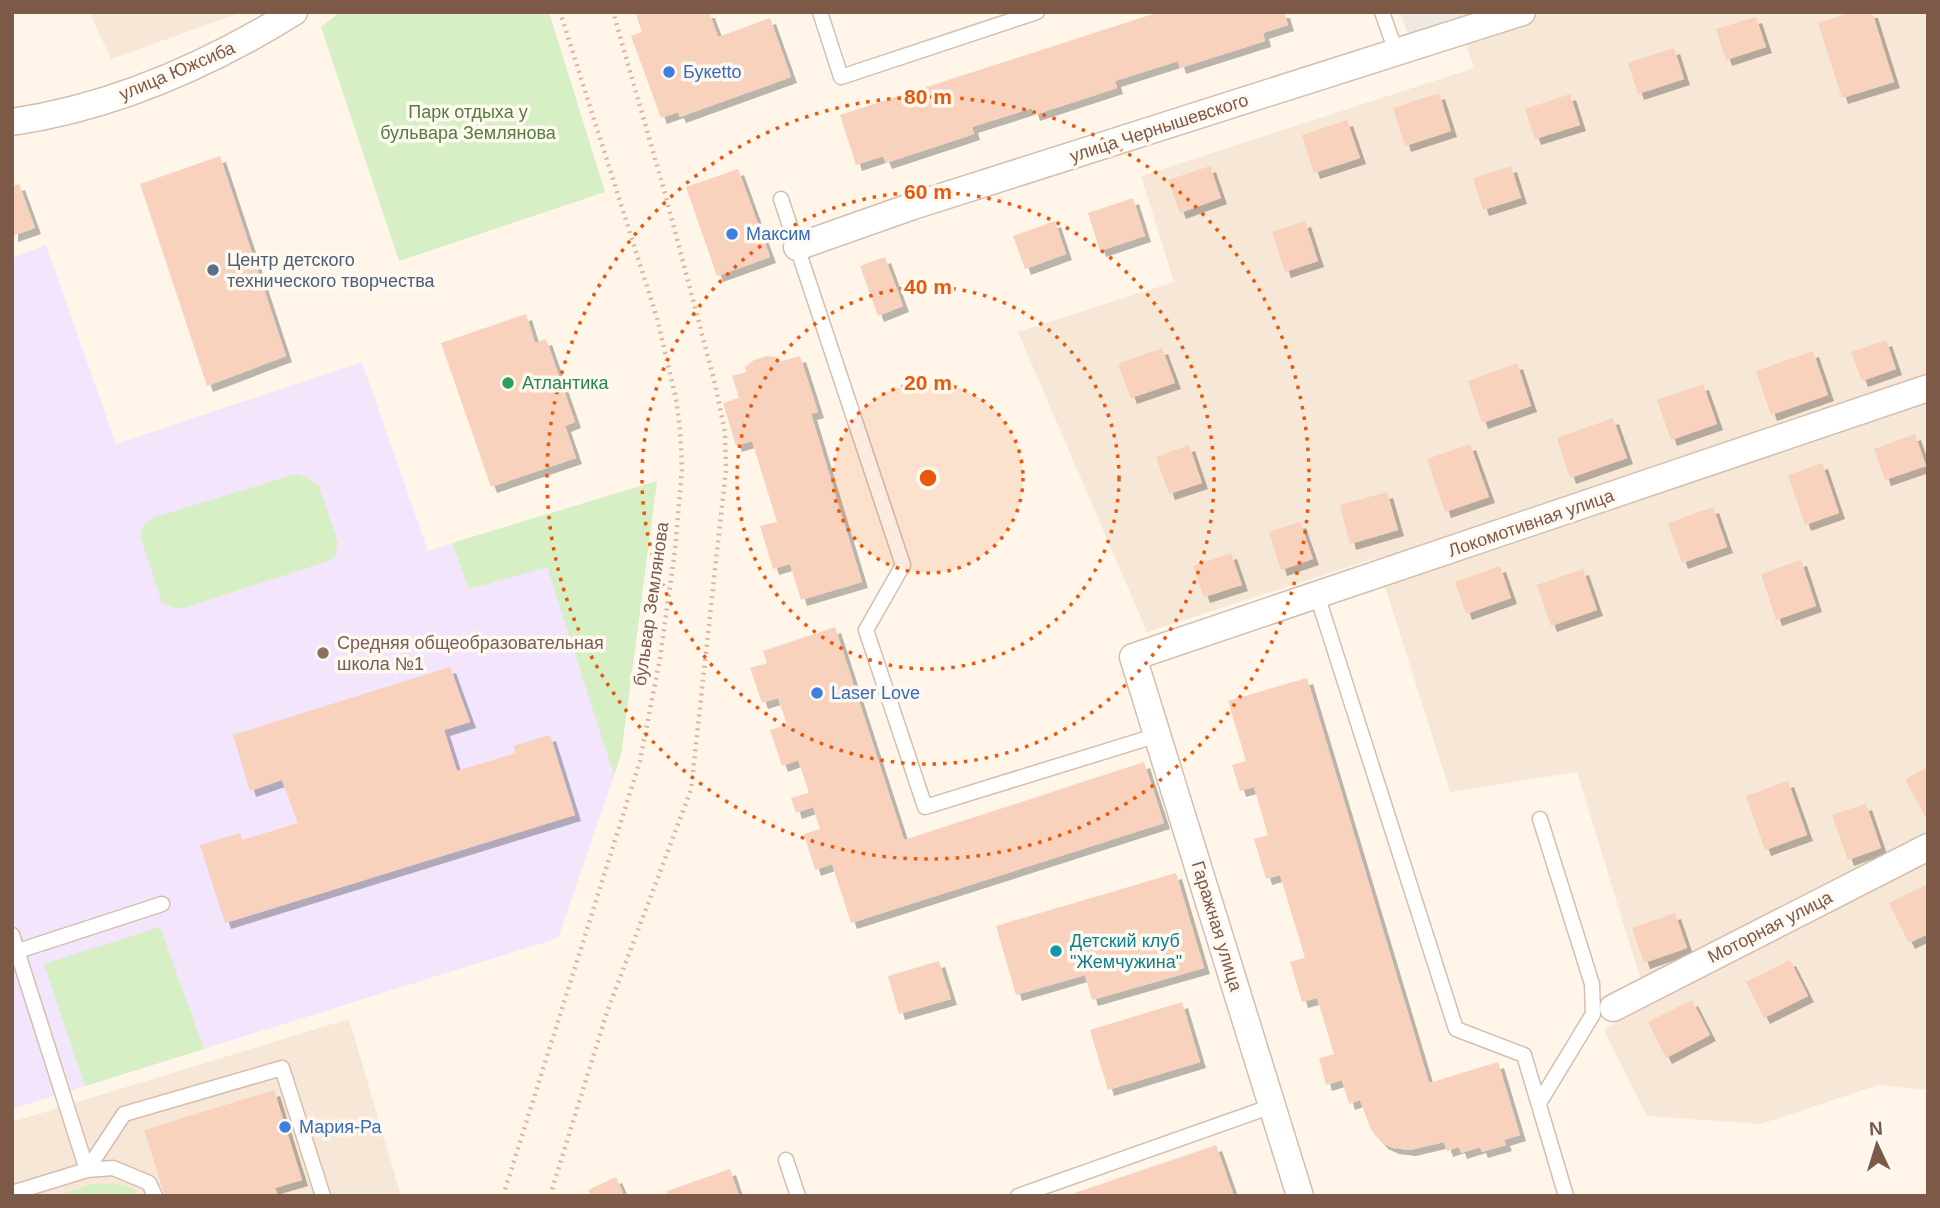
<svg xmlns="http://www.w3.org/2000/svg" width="1940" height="1208" font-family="Arial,sans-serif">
  <defs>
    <filter id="shadow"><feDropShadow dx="6" dy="6" stdDeviation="0" flood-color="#0004"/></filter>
  </defs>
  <rect width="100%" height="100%" fill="#fff5e9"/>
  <path fill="#f7e7d6" d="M89,12h153l-131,47z
    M1455,12h473v1078l-50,-5 -117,39 -114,-8 -43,-86 44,-26 -71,-232 -127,20 -74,-234 -229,74 -129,-300 156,-50 -33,-106 333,-108z
    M349,1019l52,177h-389v-74z"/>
  <path fill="#f0e8e2" d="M1400,12h55l2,5 -49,17z"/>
  <path fill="#f2e5fc" d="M46,245l70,199 246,-82 66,189 229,-70 -36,274 -63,183 -546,171v-851z"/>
  <path fill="#d7efc4" d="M340,12h209l56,180 -206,69 -78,-234z
    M296,474l11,3 12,9 19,57 -3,13 -7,5 -144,47 -7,1 -15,-6 -22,-68 4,-11 8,-6z
    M657,481l-36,274 -7,20 -67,-208 -78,22 -17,-46z
    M160,927l44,122 -119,37 -41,-122z
    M92,1184c16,0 39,-3 49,12h-85z"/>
  <path fill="#f8d2bd" filter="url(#shadow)" d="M635,12h74l9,25 52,-19 21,59 -111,40 -2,-5 -17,6 -30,-82 11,-4z
    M1159,12h125l4,13 -25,8 2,8 -85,27 -2,-7 -63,20 2,7 -83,27 -2,-7 -60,19 2,7 -88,29 -3,-7 -27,9 -16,-50z
    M1852,12h20l22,70 -52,16 -24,-75z
    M1756,17l10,30 -40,13 -10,-31z
    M1674,48l10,31 -46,15 -10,-31z
    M1439,93l12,38 -46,15 -12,-38z
    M1570,94l10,31 -45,14 -10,-30z
    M1347,120l13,38 -46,15 -12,-38z
    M220,156l66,200 -79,30 -67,-202z
    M1210,166l11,32 -41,15 -12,-33z
    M1511,166l10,32 -38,12 -10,-32z
    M738,169l32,88 -53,19 -31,-89z
    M19,184l16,44 -23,8v-50z
    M1133,198l12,38 -45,15 -12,-38z
    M1055,221l11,33 -41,15 -12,-33z
    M1305,221l13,40 -33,11 -13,-40z
    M885,257l18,49 -25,10 -18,-50z
    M526,314l9,29 11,-4 29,83 -10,4 11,32 -85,29 -50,-144z
    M1886,340l10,29 -34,12 -11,-29z
    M1162,348l13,35 -44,15 -13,-34z
    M1813,351l15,44 -57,20 -15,-44z
    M766,356l11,1 1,5 22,-6 18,56 -7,2 51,168 -61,18 -11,-36 -17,5 -13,-43 17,-4 -25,-81 -16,5 -13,-43 16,-5 -7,-22 14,-4 -1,-5 9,-7z
    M1517,363l14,43 -49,17 -14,-42z
    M1703,384l14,40 -46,16 -14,-40z
    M1613,418l14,40 -57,20 -13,-40z
    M1915,434l11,32 -41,14 -11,-31z
    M1470,444l19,53 -44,15 -18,-53z
    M1189,445l13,38 -33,11 -13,-37z
    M1822,463l17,50 -34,12 -17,-50z
    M1387,492l11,38 -48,14 -10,-39z
    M1713,507l14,40 -45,16 -14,-40z
    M1300,522l13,37 -32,11 -12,-38z
    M1231,553l11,32 -38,12 -11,-31z
    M1801,560l15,46 -40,14 -15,-46z
    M1500,566l11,32 -45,16 -11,-32z
    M1583,569l14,41 -46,16 -14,-41z
    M835,627l69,213 240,-78 20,61 -313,100 -19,-59 -17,6 -11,-36 16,-5 -7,-22 -17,6 -5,-15 18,-5 -11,-33 -16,6 -12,-36 17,-5 -9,-27 -16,5 -12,-35 17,-5 -4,-12z
    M450,667l20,55 -26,8 13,41 59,-18 -3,-7 37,-11 25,80 -350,108 -25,-78 40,-12 2,7 56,-17 -16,-43 -32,11 -17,-56z
    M1307,678l122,405 69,-21 22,73 -16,5 2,5 -24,7 -2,-5 -19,6 -2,-6 -12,4 -3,-9 -34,8 -17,-2 -11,-5 -11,-13 -11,-30 -11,4 -7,-24 -16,5 -7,-27 15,-4 -17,-56 -15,4 -12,-40 15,-4 -25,-83 -14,4 -12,-40 14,-4 -14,-48 -14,4 -8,-26 14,-4 -18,-60z
    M1928,767v50l-2,1 -21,-39z
    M1788,781l19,54 -42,15 -19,-54z
    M1866,804l15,44 -33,12 -16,-45z
    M1176,873l28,95 -112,32 -7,-25 -69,20 -20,-69z
    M1928,884v50l-19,9 -20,-40z
    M1675,913l12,35 -43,15 -12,-35z
    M1790,960l18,36 -44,22 -18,-36z
    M939,961l12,38 -52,15 -11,-38z
    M1692,1000l18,35 -44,23 -18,-36z
    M1182,1002l18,60 -92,28 -18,-60z
    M274,1090l28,90 -27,8 3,8h-113l-21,-66z
    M1216,1145l18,51h-165v-1z
    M730,1169l9,27h-71l-1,-5z
    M616,1177l7,16 -5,3h-27l-3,-6z"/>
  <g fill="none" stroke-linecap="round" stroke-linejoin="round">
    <g stroke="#d5beaf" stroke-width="17">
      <path id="lane" d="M820,12l21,65 196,-65
        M1382,12l14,40
        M781,199l122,366 -37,65 59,177 233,-72
        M1317,595l139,434 68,26 42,141
        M12,935l75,235
        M12,953l150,-49
        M1539,1103l54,-89 -1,-30 -52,-165
        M786,1160l12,36
        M87,1170l37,-56 158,-46 41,128
        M12,1193l75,-23 26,-2 36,15 6,13
        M1018,1196l254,-90"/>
    </g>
    <g stroke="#d5beaf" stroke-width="29">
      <path id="street" d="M12,122c102,-15 195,-56 282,-110
        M797,247l116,-41 609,-194
        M1613,1008l315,-161
        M1300,1196l-167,-539 795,-269"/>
    </g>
    <path stroke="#deb59f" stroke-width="4.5" stroke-dasharray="2 5" stroke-linecap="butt" d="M503,1196l137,-435 20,-103 15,-108 7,-81 -2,-40 -4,-30 -19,-81 -97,-306
      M550,1196l57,-184 84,-222 35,-321 -1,-37 -10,-48 -49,-187 -53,-185"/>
    <use href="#lane" stroke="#fff" stroke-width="14"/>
    <use href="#street" stroke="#fff" stroke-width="26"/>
  </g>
  <circle cx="928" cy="478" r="95" fill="#e8590c" fill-opacity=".12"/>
  <g fill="none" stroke="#e8590c" stroke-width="3.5" stroke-dasharray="3.5 7">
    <circle cx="928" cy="478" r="95"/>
    <circle cx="928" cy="478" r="191"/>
    <circle cx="928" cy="478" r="286"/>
    <circle cx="928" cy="478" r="381"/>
  </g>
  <g fill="#3f7fe0" stroke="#fff9f1" stroke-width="2.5">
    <circle cx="669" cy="72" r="7"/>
    <circle cx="732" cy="234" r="7"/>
    <circle cx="817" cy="693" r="7"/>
    <circle cx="285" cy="1127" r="7"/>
  </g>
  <circle fill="#5c6f8a" stroke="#fff9f1" stroke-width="2.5" cx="213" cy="270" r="7"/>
  <circle fill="#2e9e5b" stroke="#fff9f1" stroke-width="2.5" cx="508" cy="383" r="7"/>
  <circle fill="#8d6e63" stroke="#fff9f1" stroke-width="2.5" cx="323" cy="653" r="7"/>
  <circle fill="#0f9aa8" stroke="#fff9f1" stroke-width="2.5" cx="1056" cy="951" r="7"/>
  <g text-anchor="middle" stroke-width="7" stroke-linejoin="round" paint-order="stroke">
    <g font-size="18" fill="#7d5948" stroke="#fff9f1">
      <text transform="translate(177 71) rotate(-23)" y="6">улица Южсиба</text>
      <text transform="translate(1159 128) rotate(-18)" y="6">улица Чернышевского</text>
      <text transform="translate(1531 523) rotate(-19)" y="6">Локомотивная улица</text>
      <text transform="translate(651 604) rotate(-82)" y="6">бульвар Землянова</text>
      <text transform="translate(1217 926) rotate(73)" y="6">Гаражная улица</text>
      <text transform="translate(1770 927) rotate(-27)" y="6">Моторная улица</text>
    </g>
    <g font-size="18" fill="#366cbe" stroke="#fff9f1" text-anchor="start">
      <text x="683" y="78">Букеttо</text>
      <text x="746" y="240">Максим</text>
      <text x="831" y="699">Laser Love</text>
      <text x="299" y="1133">Мария-Ра</text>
    </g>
    <g font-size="18" fill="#527e3c" stroke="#fff9f1">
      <text x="468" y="118">Парк отдыха у<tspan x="468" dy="21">бульвара Землянова</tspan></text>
    </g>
    <g font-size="18" fill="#4e5e75" stroke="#fff9f1" text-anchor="start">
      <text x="227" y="266">Центр детского<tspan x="227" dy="21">технического творчества</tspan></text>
    </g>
    <g font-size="18" fill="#27864d" stroke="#fff9f1" text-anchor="start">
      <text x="522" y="389">Атлантика</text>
    </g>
    <g font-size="18" fill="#785e54" stroke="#fff9f1" text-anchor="start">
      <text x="337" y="649">Средняя общеобразовательная<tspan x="337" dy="21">школа №1</tspan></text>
    </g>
    <g font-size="18" fill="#0d838f" stroke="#fff9f1" text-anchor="start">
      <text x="1070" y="947">Детский клуб<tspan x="1070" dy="21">"Жемчужина"</tspan></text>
    </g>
  </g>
  <circle cx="928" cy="478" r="10" fill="#e8590c" stroke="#fff9f1" stroke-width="3.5"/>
  <g font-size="21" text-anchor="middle" font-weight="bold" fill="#e8590c" stroke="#fff9f1" stroke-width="7" stroke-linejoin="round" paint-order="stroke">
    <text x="928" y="104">80 m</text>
    <text x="928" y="199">60 m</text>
    <text x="928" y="294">40 m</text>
    <text x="928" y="390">20 m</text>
  </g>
  <rect width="1940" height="1208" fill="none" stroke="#7d5948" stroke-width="28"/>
  <g transform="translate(1877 1145) rotate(356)" stroke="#fff9f1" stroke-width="5" paint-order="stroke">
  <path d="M0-5L12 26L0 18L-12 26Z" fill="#7d5948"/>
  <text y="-10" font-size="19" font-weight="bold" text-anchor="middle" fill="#7d5948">N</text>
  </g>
</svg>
